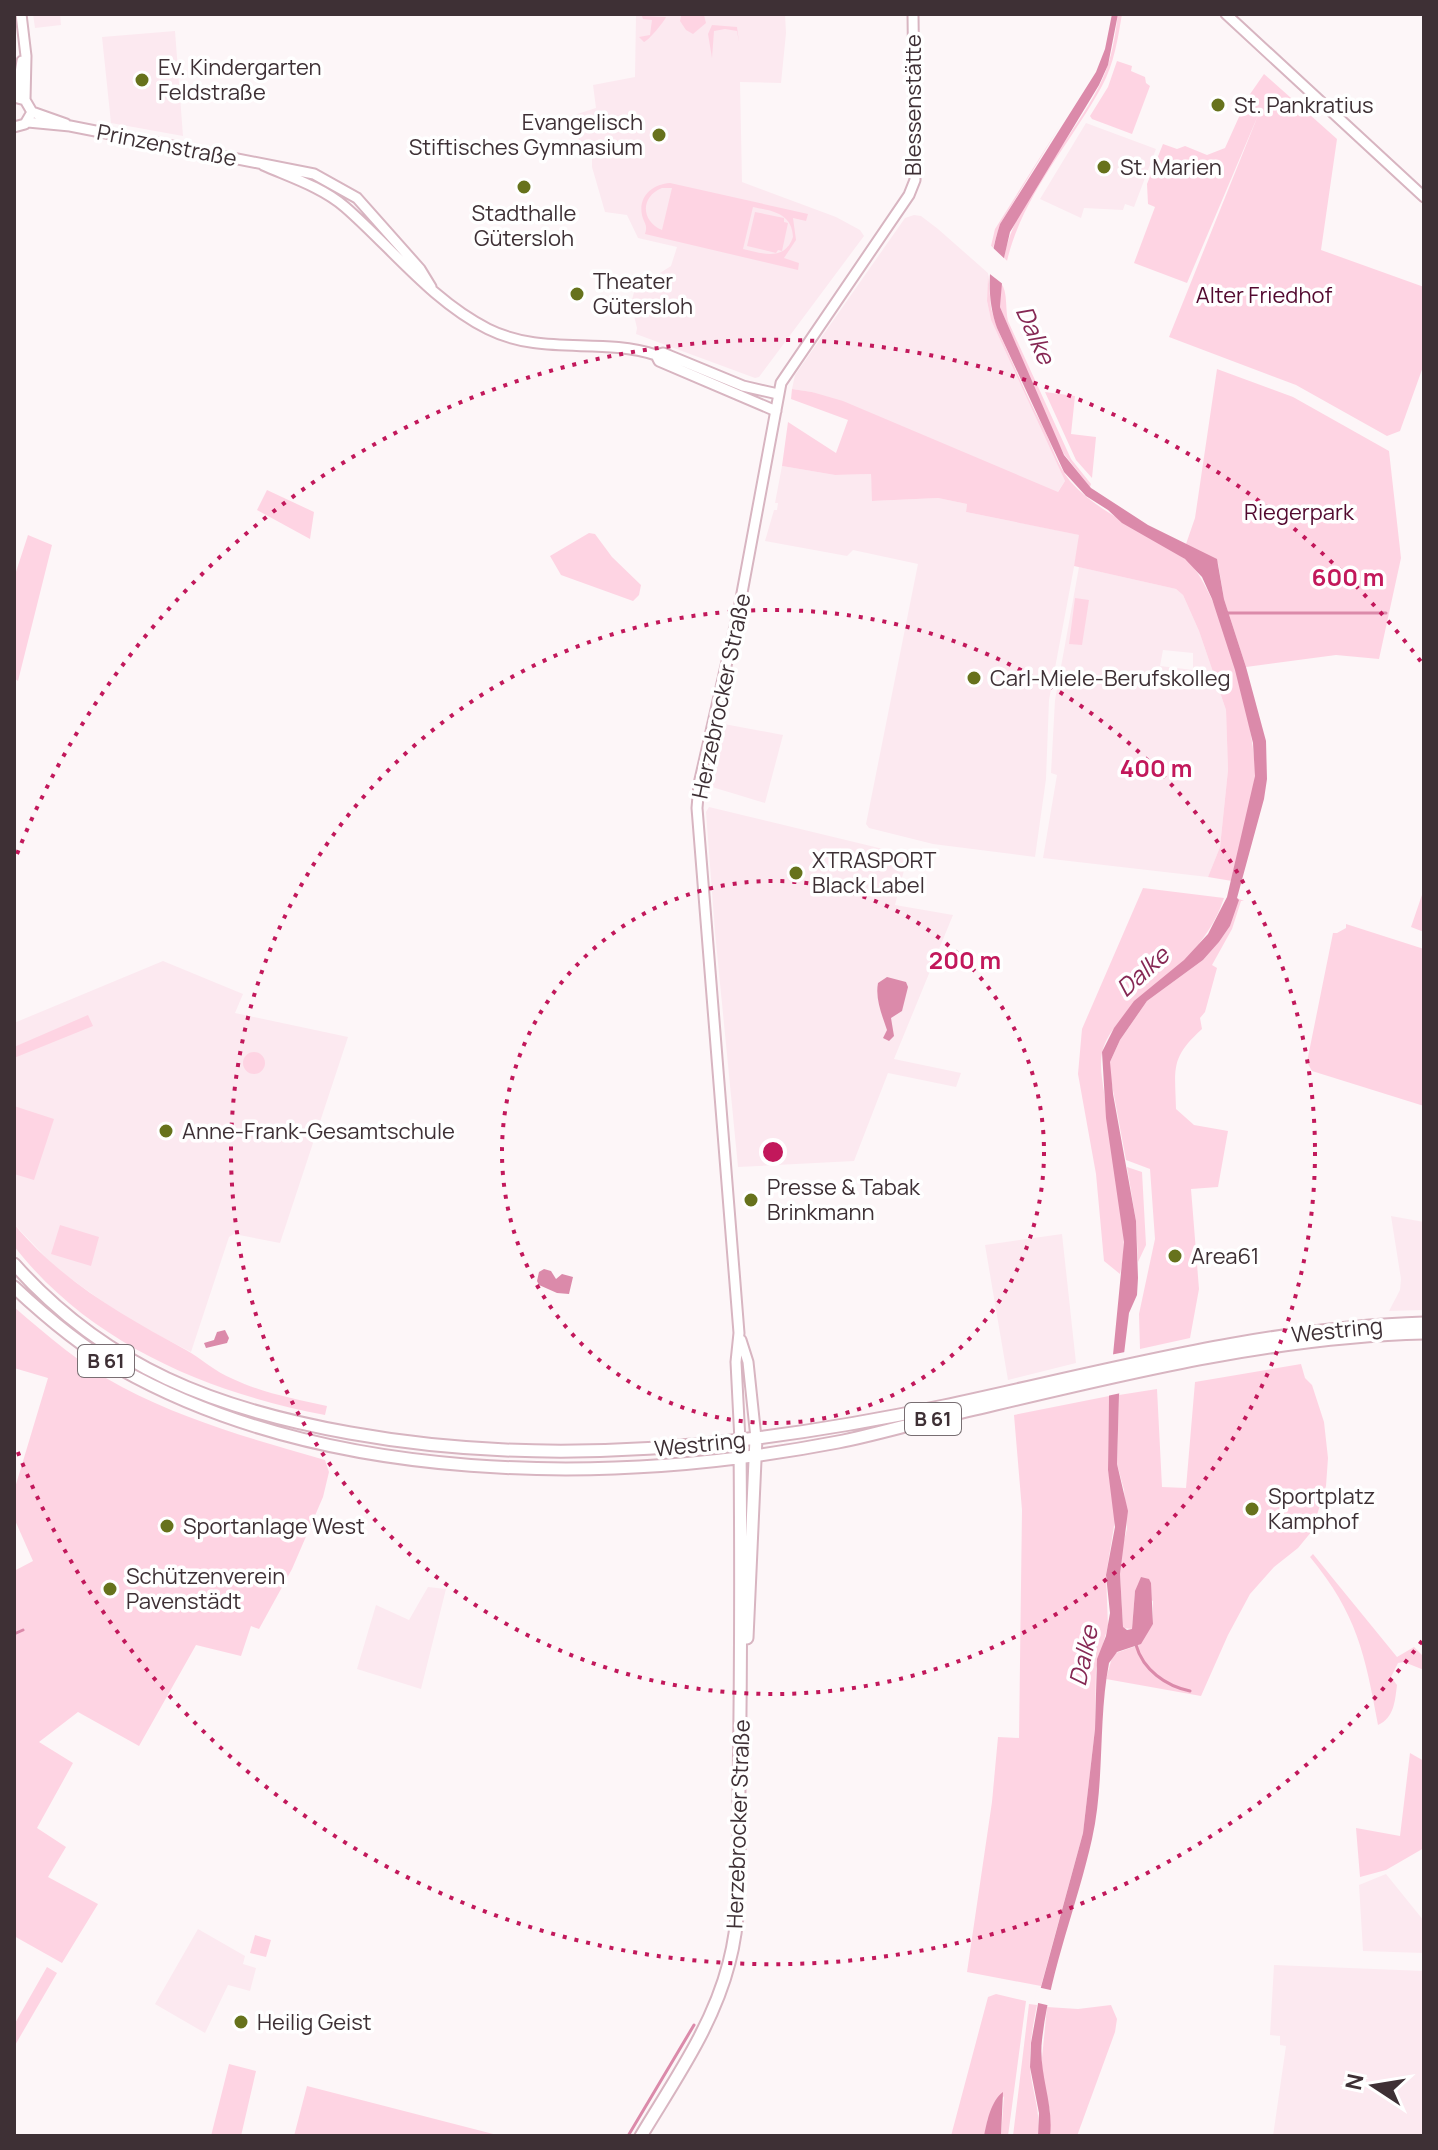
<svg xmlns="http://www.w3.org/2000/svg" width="1438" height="2150" font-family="Manrope,sans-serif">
  <rect width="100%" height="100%" fill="#fdf6f8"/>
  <path fill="#fce9f0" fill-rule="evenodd" d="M33,14h27l1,11 -26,3z
    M785,14l1,19 -5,50 -41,-1 2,100 94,35 24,13 4,6 -105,141 -4,1 -119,-44 1,-6 -6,-25 4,-14 36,-23 6,-19 -39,-9 -11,-23 -22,-3 -13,-45v-12h-8l-13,-39 25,-8 -3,-23 42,-8 1,-62z
    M175,31l8,105 -72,-13 -9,-86z
    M1086,123l70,26 -22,58 -9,-3 -2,6 -39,-2 -3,10 -41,-19z
    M914,215l7,1 17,13 50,44 -1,28 4,19 74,161 -8,12 -245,-101 -20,-3 3,-14 110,-157z
    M782,466l53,9 36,-1 2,27 65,-3 29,6 -1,8 114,23 -31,165 -3,79 -11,78 -102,-13 -64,-16 -3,-4 52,-260 -65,-14 -6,6 -82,-15 9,-31h3l1,-7h-3z
    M1079,567l97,22 7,6 16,36 27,79 2,60 -8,77 -12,30 -165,-19 14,-83 -6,-2 4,-73zM1163,650l30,3v17l-33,-4z
    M724,724l59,11 -18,68 -53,-16z
    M709,807l199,48 -13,50 58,10 -59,144 67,14 -5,14 -68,-14 -34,88 -116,6 -23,-235 -9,-120z
    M163,961l80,33 -8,19 113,24 -68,206 -46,-9 -5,3 -38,115 -64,-33 -71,-51 -42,-44v-201z
    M1391,1216l33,6v88l-35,1 11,-21 1,-11z
    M1062,1234l14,129 -68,17 -23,-135z
    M428,1587l18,2 -25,100 -64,-20 19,-64 33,15z
    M1386,1874l38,47v32l-61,-2 -4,-66z
    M198,1929l47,27 -2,8 13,4 -6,23 -22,-6 -23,48 -50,-29z
    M1274,1965l150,6v165h-151l13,-90 -6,-1v-9l-10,-1z"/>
  <path fill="#fed4e3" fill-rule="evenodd" d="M1118,14h4c-4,24 -8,50 -20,72 -31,57 -80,110 -95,175l-3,-3c10,-59 72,-122 98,-178 10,-21 13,-44 16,-66z
    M704,15l2,8 -13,11 -7,-4 -6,-9 1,-5z
    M642,16l24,1c-2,5 -17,23 -22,25l-5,-5 11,-2 2,-15 -9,-1z
    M712,25l25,2 2,15 -2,-11 -12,-2 -11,2 -2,27 -4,-24z
    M1117,61l15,5 -1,5 14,6 1,6 4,3 -18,48 -40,-15 -2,-3 18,-29z
    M1264,74l73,65 -16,111 103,37v77l-24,67 -13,5 -91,-51 -127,-48 90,-224 -72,170 -53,-20 21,-56 -7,-3 -1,-20 16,-40 14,5 8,-3 22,9 18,-7 23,-51z
    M1061,124l-61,100 -7,24 -2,-2 4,-17z
    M670,183l138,31 -2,7 -13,-3 3,22 -12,18 15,5 -1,7 -153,-36c3,-10 -1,-10 -3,-19 -4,-19 11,-31 28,-32zM662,188h10l-10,42c-21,-9 -22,-33 0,-42zM753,207c19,4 39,6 40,30 -8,24 -30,17 -50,12z
    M755,212l29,6v4l4,1 -6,28 -4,-1 -2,3 -29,-7z
    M988,273l3,35 6,20c15,33 29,67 46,99 9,18 14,38 27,54 31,35 78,50 115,78 35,26 71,170 70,215 -1,35 -15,73 -23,107l-24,-4 12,-30 8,-77 -2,-60 -27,-79 -16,-36 -7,-6 -102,-23 5,-31 -113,-23 1,-8 -29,-6 -66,3 -1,-27 -36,1 -53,-9 6,-44 48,31 12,-33 -57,-21 1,-10 20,3 31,9 215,91 7,-11 -74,-161 -4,-19z
    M1001,283c7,9 4,26 7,38l63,138 20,25 -1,3 -26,-33 -11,-21 -53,-126z
    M1217,369l76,28 96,54 12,107 -22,101 -43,-4 -90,12 -22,-68 -6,-36 -32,-19 9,-26z
    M1045,392l30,4 -4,38 25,3 -4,41 -16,-18z
    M267,490l47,22 -4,27 -53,-29z
    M589,533l6,1 17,23 29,28 -2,10 -6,6 -72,-26 -11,-19z
    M28,535l24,10 -34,136 -4,-3v-100z
    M1075,598l14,2 -7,45 -13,-1z
    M1143,888l81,10c-15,47 -54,75 -88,108 -14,13 -27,24 -33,43 -4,14 -1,29 1,43 5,55 29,130 16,182l-16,-13 -8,-87 -18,-100 4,-45z
    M1424,889v43l-13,-5z
    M1237,898l7,3h-3l-9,28 -20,36 5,3 -12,44 -5,6 2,11c-32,29 -27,39 -26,80l18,16 34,6 -10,56 -27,2 8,100 -9,49 -50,11 -1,-35 16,-75 -5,-70 -24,-9 -16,-86v-12l10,-22 27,-39 56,-41 16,-18 11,-16z
    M1346,924l78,25v157l-112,-35 -5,-9 26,-129h4l9,-5z
    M88,1015l5,11 -79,32v-11z
    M243 1063a11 11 0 1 1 22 0a11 11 0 1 1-22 0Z
    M14,1106l40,13 -20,61 -20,-6z
    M1127,1167l15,5 4,73 -8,17 -2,-41z
    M14,1224c47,57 108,91 172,126 16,9 29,22 47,29 30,14 62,20 94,27l-2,9c-117,-22 -236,-72 -311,-169z
    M60,1225l39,12 -8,29 -40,-12z
    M14,1307c34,29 68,59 108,80 64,34 134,53 203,73l4,12 -6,25 -31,72 -33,60 -8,-3 -10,30 -45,-11 -57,101 -61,-34 -39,30 34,21 -36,65 29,19 -18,30 50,27 -36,59 -48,-27v-365l19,-10 -19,-43v-27l34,-113 -34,-10z
    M1301,1364l4,14 7,7 12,37 4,36 -2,28 -14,45 -14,17 -24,19 -24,27 -22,41 -27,61 -95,-17 7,-25 23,-8 17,-22v-23l-18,-10 -3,38 -9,-1 -3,-54 2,-27 5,-18 -3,-39 -7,-26 2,-69 38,-6 5,98 24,1 9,-106z
    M1109,1396l-1,74 8,44 -10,61 2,51 -12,43 -1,60 -12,104 -42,153 -74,-14 25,-170 6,-65 21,1 3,-228 -8,-95z
    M1313,1554l84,103 17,-10 10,10v13l-20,-8 -6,1 -7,14 6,8c-2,16 -3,33 -19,40 -13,-71 -21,-111 -68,-168z
    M1410,1753l14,8v87l-38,22 -26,7 -4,-49 44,8z
    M255,1935l16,5 -5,17 -16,-4z
    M47,1967l10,6 -43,74v-22z
    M996,1994l30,7 -18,135h-7l3,-40 -16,22 -4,18h-33l37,-139z
    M1029,2004l8,1c-4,20 -8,42 -7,63 2,24 11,43 8,68h-25z
    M1111,2005l6,14 -2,13 -38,104h-27v-24l-9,-44 6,-61 31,2z
    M229,2064l27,7 -15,65h-30z
    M307,2086l194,50h-207z"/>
  <path fill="#db8aaa" d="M1112,14h6l-10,51 -9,20 -89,147 -6,26 -4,49 64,148 27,33 57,37 69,34 7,40 22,68 20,74 1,38 -3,20 -27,99 2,2 -9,26 -11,16 -16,18 -56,41 -27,39 -10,22 3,32 23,127 2,57 -1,17 -8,18 -10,82 -2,69 11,47 -8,63 3,53 4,3 5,-1 3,-38 6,-14 8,2 2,4 2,41 -12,20 -24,8 -8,11c-11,57 -4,118 -17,176 -15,67 -42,132 -50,201 -4,33 12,63 8,96h-12l1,-23 -9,-46 1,-24 10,-56 42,-154 12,-104 2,-70 9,-23 4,-23 -4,-38 9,-48 -7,-57 1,-74 15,-154 -18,-124 -4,-66 12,-24 20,-27 50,-41 24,-26 19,-37 28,-121 -2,-33 -18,-73 -23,-71 -10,-22 -17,-18 -63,-36 -14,-13 -22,-14 -22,-24 -67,-144c-12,-34 -8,-70 3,-104l96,-152 9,-23z
    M887,977l19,5 2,5 -6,24 -11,7 3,18 -5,5 -6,-3 4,-8c-5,-15 -12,-31 -9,-47z
    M544,1269l7,2 5,8 6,-5 11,3 -4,17 -12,-1 -18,-8 -2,-4 2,-9z
    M225,1330l4,8 -2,5 -21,5 -2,-5 10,-3 3,-8z
    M1003,2092l-2,44h-17c3,-15 7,-35 19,-44z"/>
  <path fill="#fdf6f8" d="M990,245l17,16 -3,24 -18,-14z
    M1125,1352l-4,41 -14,3 3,-41z
    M1037,1987l18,4 -4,15 -17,-4z"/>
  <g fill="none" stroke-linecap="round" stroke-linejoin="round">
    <path stroke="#db8aaa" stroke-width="3" d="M1226,613h160
      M14,1634l9,-4
      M1136,1645c7,25 30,41 54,46
      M628,2136l66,-111"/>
    <g stroke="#d8b5c1" stroke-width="13">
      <path id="minor" d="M21,14l5,42 -1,44
        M1226,14l198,183
        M14,97l11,3 7,12 -7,12 -11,3
        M16,97l6,-36
        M32,112l34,12
        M28,122l42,4 244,48 43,24 63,71 11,18
        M263,165c27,12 59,22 82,42 46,40 87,94 143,122 54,27 112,8 168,26l7,-2 80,33 35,8
        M656,355l3,6 117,50
        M741,1340l7,22 8,76
        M740,1441l-4,-79 3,-29 -42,-525 2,-24 40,-175 42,-226 128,-188 6,-15 -2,-166"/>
    </g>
    <g stroke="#d8b5c1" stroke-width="15">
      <path id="major" d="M14,1264c93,104 202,145 336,169 199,36 399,14 594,-27 159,-34 316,-78 480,-83
        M14,1287c32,30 66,59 105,81 207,117 491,118 719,74 36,-7 72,-18 108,-26 157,-37 316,-79 478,-83
        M747,1638l9,-200
        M641,2136c33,-55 72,-110 88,-173 15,-56 9,-118 10,-175 2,-116 2,-231 1,-347"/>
    </g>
    <use href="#minor" stroke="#fff" stroke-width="9"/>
    <use href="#major" stroke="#fff" stroke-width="11"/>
  </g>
  <g fill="none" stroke="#c2185b" stroke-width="4" stroke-dasharray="4 8">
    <circle cx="773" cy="1152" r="271"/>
    <circle cx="773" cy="1152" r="542"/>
    <path d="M1422 1641A813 813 0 0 1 17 1450M17 854A813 813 0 0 1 1422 663"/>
  </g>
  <g fill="#67721c" stroke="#fff" stroke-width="3">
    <circle cx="142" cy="80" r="8"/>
    <circle cx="1218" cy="105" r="8"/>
    <circle cx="659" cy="135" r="8"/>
    <circle cx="1104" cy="167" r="8"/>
    <circle cx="524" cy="187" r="8"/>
    <circle cx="577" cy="294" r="8"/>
    <circle cx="974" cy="678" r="8"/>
    <circle cx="796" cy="873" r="8"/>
    <circle cx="166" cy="1131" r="8"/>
    <circle cx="751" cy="1200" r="8"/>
    <circle cx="1175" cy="1256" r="8"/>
    <circle cx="1252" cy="1509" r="8"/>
    <circle cx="167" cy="1526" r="8"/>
    <circle cx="110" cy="1589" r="8"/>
    <circle cx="241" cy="2022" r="8"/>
  </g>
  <g text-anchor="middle" stroke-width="7" stroke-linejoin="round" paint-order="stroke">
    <g fill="#fff" stroke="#786e72" stroke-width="2">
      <rect x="78" y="1345" width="56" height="32" rx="6"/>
      <rect x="905" y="1403" width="56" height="32" rx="6"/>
    </g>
    <g font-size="20" font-weight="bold" fill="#3e3035">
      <text x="106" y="1368">B 61</text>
      <text x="933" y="1426">B 61</text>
    </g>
    <g font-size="22" fill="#3e3035" stroke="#fff" text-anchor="start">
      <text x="158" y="75">Ev. Kindergarten<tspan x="158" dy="25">Feldstraße</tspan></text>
      <text x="1234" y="113">St. Pankratius</text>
      <text x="643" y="130" text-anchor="end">Evangelisch<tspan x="643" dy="25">Stiftisches Gymnasium</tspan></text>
      <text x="1120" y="175">St. Marien</text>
      <text x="524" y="221" text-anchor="middle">Stadthalle<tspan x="524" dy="25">Gütersloh</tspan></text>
      <text x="593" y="289">Theater<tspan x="593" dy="25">Gütersloh</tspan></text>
      <text x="990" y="686">Carl-Miele-Berufskolleg</text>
      <text x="812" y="868">XTRASPORT<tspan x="812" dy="25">Black Label</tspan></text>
      <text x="182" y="1139">Anne-Frank-Gesamtschule</text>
      <text x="767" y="1195">Presse &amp; Tabak<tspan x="767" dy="25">Brinkmann</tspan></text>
      <text x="1191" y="1264">Area61</text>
      <text x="1268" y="1504">Sportplatz<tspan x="1268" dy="25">Kamphof</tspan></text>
      <text x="183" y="1534">Sportanlage West</text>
      <text x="126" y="1584">Schützenverein<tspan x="126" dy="25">Pavenstädt</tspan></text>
      <text x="257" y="2030">Heilig Geist</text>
    </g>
    <g font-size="22" fill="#3e3035" stroke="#fff">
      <text transform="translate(913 105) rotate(-90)" y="8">Blessenstätte</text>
      <text transform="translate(167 145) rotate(11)" y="8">Prinzenstraße</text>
      <text transform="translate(721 696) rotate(-78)" y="8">Herzebrocker Straße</text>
      <text transform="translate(1337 1330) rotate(-6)" y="8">Westring</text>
      <text transform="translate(700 1444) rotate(-6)" y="8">Westring</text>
      <text transform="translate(738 1824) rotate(-88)" y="8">Herzebrocker Straße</text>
    </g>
    <g font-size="22" fill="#52092f" stroke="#fff">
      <text x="1264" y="303">Alter Friedhof</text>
      <text x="1299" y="520">Riegerpark</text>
    </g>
    <g font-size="24" font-style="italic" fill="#862854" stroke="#fff">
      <text transform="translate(1035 335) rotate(66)" y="8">Dalke</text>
      <text transform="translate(1143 972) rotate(-42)" y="8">Dalke</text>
      <text transform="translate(1084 1656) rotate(-78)" y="8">Dalke</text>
    </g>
  </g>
  <circle cx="773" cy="1152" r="12" fill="#c2185b" stroke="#fff" stroke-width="4"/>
  <g font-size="24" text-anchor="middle" font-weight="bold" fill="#c2185b" stroke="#fff" stroke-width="7" stroke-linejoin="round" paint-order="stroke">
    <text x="1348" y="586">600 m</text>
    <text x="1156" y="777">400 m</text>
    <text x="965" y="969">200 m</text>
  </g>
  <rect width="1438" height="2150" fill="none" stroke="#3e3035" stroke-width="32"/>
  <g transform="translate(1374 2086) rotate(282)" stroke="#ffffff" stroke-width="6" paint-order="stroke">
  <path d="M0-6L14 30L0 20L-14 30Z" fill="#3e3035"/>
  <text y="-12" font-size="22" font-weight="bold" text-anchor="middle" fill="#3e3035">N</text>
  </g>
</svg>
